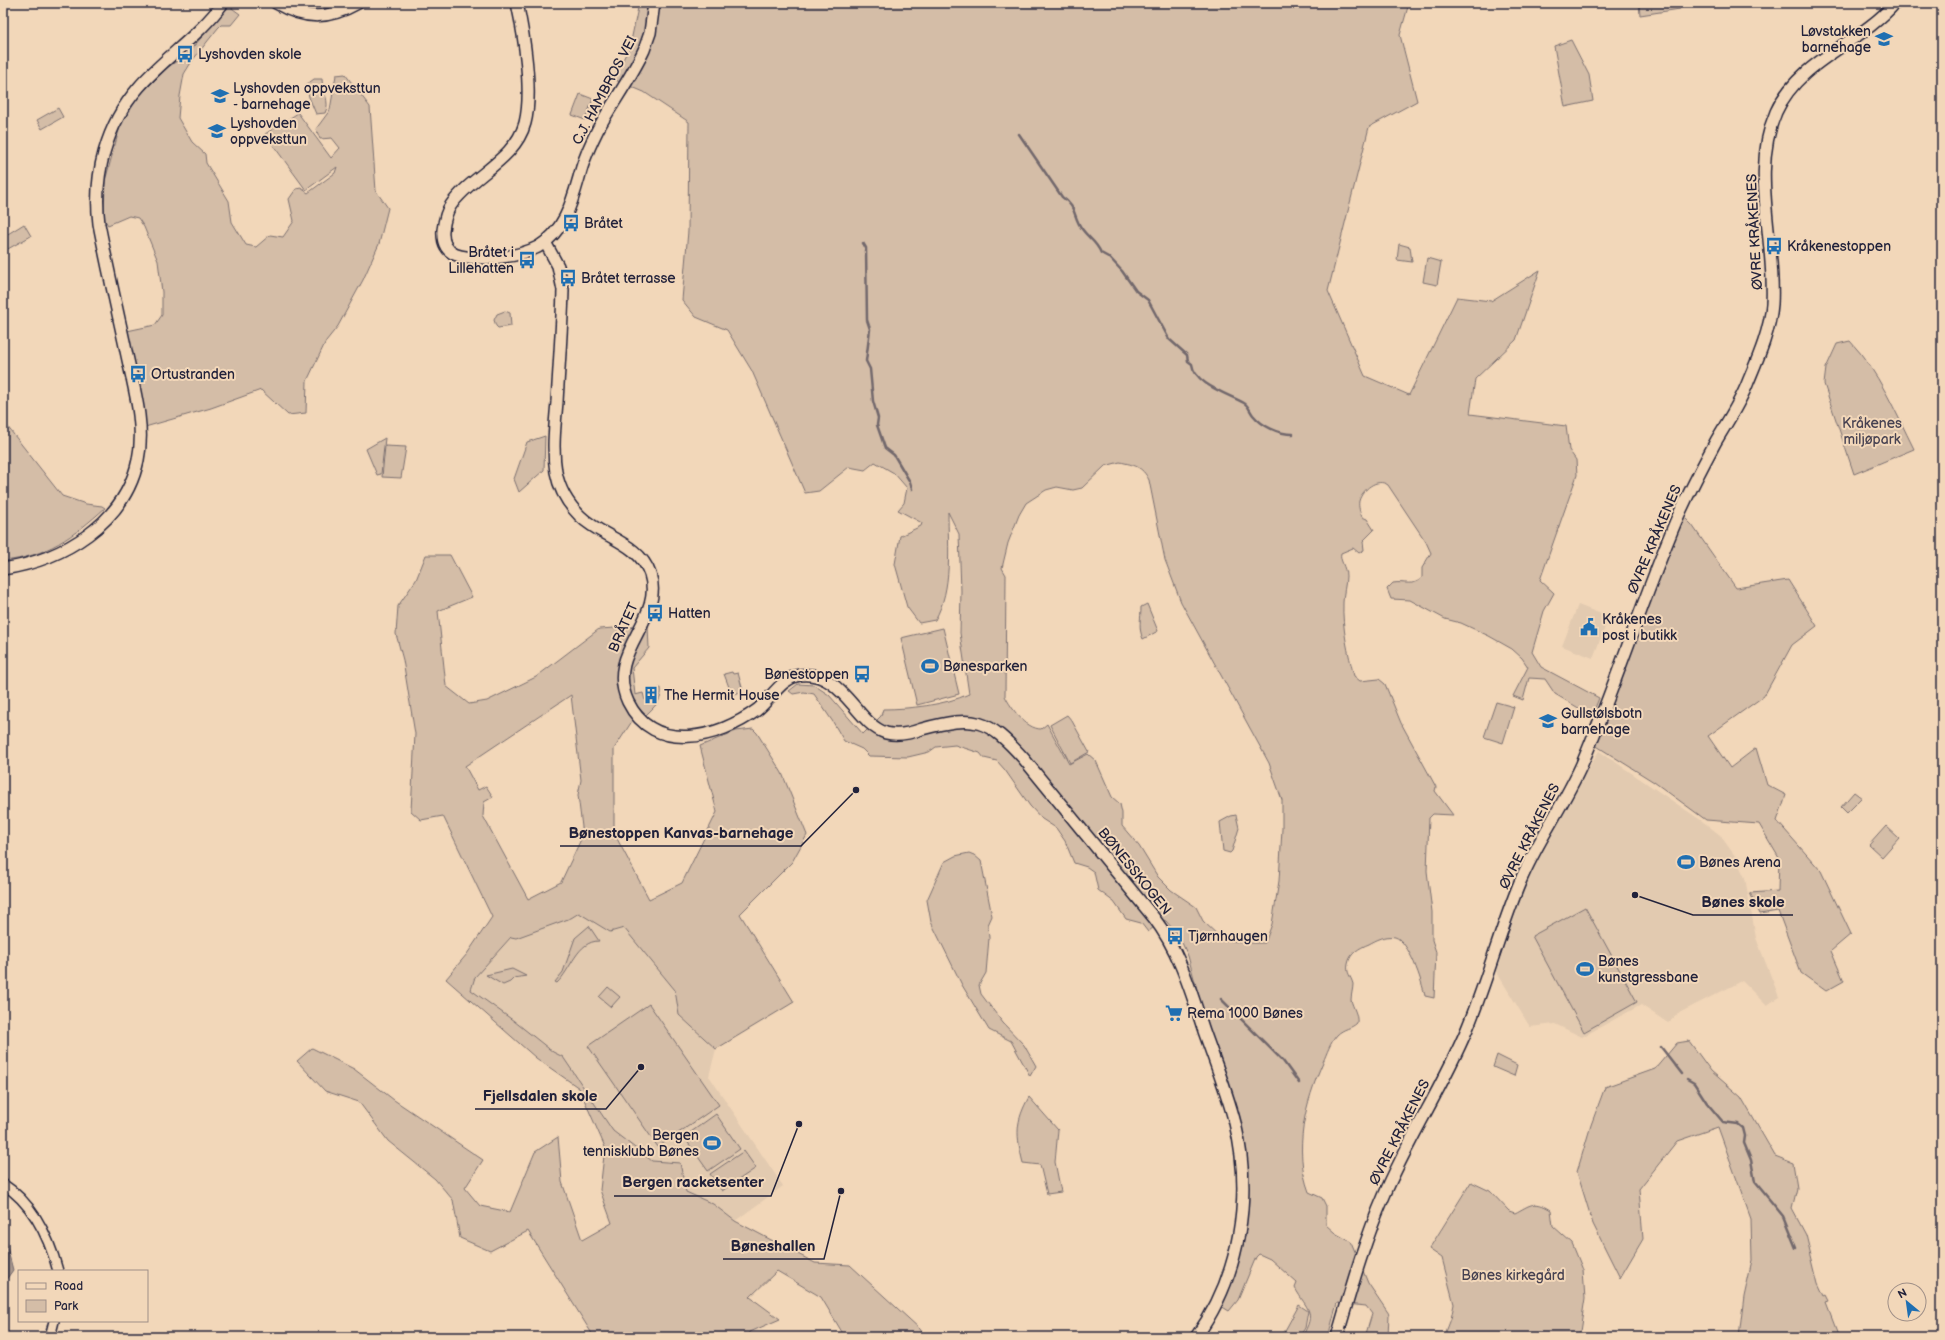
<svg xmlns="http://www.w3.org/2000/svg" width="1945" height="1340" font-family="'Balsamiq Sans',sans-serif">
  <rect width="100%" height="100%" fill="#f2d7b9"/>
  <filter id="ink" filterUnits="userSpaceOnUse"><feTurbulence type="fractalNoise" baseFrequency=".025" numOctaves="2"/><feDisplacementMap in="SourceGraphic" scale="8" xChannelSelector="R" yChannelSelector="G"/><feConvolveMatrix kernelMatrix="1 2 1 2 8 2 1 2 1" color-interpolation-filters="sRGB"/></filter>
  <g filter="url(#ink)">
    <path fill="#e2cab0" d="M1578,605l31,12 -16,41 -31,-12z
      M1599,751l103,70 18,14 15,21 10,22 11,60 23,59 -13,8 -24,-24 -63,32 -11,10 -27,-18 -59,32 -27,-13 -25,3 -34,-56 29,-85 57,-108z
      M579,913l31,19 14,-4 51,62 4,25 37,34 -7,27 74,110 -48,35 -22,-17 -27,-12 -6,-29 -28,-2 -39,-30 -50,-74 -10,-5 -39,-31 -43,-31 4,-13 36,-40 5,1 55,-20z"/>
    <path fill="#d4bda7" stroke="#7b7071" fill-rule="evenodd" d="M639,3h770l-9,32 17,66 -48,26 -41,164 37,85 44,19 48,-98 34,4 49,-31 -24,70 -41,39 -5,35 96,12 3,24 7,10 1,15 -37,105 14,13 -10,18 -12,41 9,15 58,31 -7,18 -37,-22 -10,-15 -16,-1 -6,22 -10,-4 15,-29 -6,-9 -10,-9 -23,-13 -28,-13 -16,-4 -35,-19 -19,-1 -4,-10 6,-6c11,-2 20,4 29,-5v-10l9,-15 -5,-11 -38,-57c-11,-8 -26,5 -29,16 -1,6 1,11 3,16l5,2 7,11 -11,11 1,9 -5,3 -6,-5 -12,5c-2,7 5,14 5,23 0,9 -3,18 -3,27 -1,25 5,50 11,73l6,5 19,-2 6,5 16,39 35,64 -1,4 18,24 -20,-1 -4,4 -2,53 5,41v28l4,12 -2,46 -9,-2c-3,-14 -16,-55 -30,-59 -9,-2 -19,3 -26,7 -10,4 -19,9 -21,20 -2,9 3,12 5,20 0,5 -2,11 -2,16 2,8 7,14 6,23 -6,6 -13,5 -20,12 -7,8 -10,18 -14,27 -18,41 -30,87 -14,130l13,6 4,8v19l9,8 16,9 17,41 21,31 -1,23h-23l7,-23 -6,-8 -29,-3 -9,34h-26c15,-26 5,-27 -7,-49l2,-5 -27,-24 -11,-5 -3,3 -18,43 -9,11 -8,-5 25,-97 -29,-159 -15,-42 -14,-52 -9,-20 -13,-15 -4,-1 -14,12 -7,-9 -15,-4 -12,-17 -16,-12 -4,-18 -7,-5 -13,-4 -9,-22 -9,-13 -14,-9 -12,-13 -25,-36 -8,-9 -13,-3 -4,-5 -25,-8 -19,2 -7,5 -21,5 -39,-1 -7,-7 -18,-8 -11,-19 -19,-28 -10,-2 -11,2 -4,-3 9,-7 16,1 15,10 34,39 18,-18 2,-7c26,0 62,-4 86,-15l-9,-61 1,-42 -2,-57 -11,-22c0,36 5,76 -13,108l-16,3 -12,-16 -12,-43 5,-28 21,-10 1,-3 -24,-13 6,-7 3,-15 -13,-15 -19,-11 -10,8 -16,-3 -30,24 -14,2 -53,-122 -25,-41 -31,-13 -14,-17 6,-69 1,-109 -45,-30 -31,-13 17,-33zM1120,462c14,3 22,4 29,18l16,80 16,42 88,161 13,37v29l-3,52 -7,43 -7,19h-21l-22,-4 -19,-18 -7,-14 -25,-17 -13,-13 -19,-31 -17,-20v-13l-2,-9 -8,-7 -16,-36 -8,-7 -19,10 -22,-40 -6,5c-15,0 -30,-21 -36,-33l1,-121 -4,-7 6,-25 11,-28 7,-12 20,-13 11,-3 16,3 9,-2 23,-22z
      M1639,3h40l1,6 -40,6z
      M229,6l11,8 -9,11h-10l-3,3 -26,33 -8,13 -4,22 -2,22 14,24 13,12 1,9 23,38 3,21 14,23 10,2 14,-12 13,2 11,-16 -5,-22 7,-10 5,-1 7,5 27,-20 2,-6 -31,23 -41,-56 33,-21 33,45 9,-10 -8,-10 -12,1 -4,-10 14,-19 6,-35 9,-1 25,33 6,84 12,17 -9,36 -16,36 -25,46 -12,15 -19,40 -1,32 -18,2 -27,-25 -50,18 -66,19 -18,-96 28,-6 7,-10v-23l-4,-31 -14,-34 -6,-9 -9,-2 -21,9 -4,-6 1,-38 16,-58 17,-26 30,-30 18,-12z
      M1571,40l18,35 4,26 -28,6 -11,-61z
      M314,79h8c0,12 9,23 3,34l-9,1 -7,-17 -3,-12z
      M580,94l13,5 -8,21 -13,-5z
      M58,108l5,9 -21,12 -5,-9z
      M24,224l7,12 -25,14 -3,-6v-7z
      M1399,244l11,3 2,15 -15,-2z
      M1427,258l14,4 -4,23 -14,-3z
      M505,311l5,2 1,13 -13,2 -2,-2 -2,-6 3,-6z
      M1850,341c29,31 45,70 64,108l-60,25 -30,-90 2,-16 11,-24z
      M3,421l59,75 24,8 16,2 3,2c-31,28 -59,49 -102,53z
      M545,436l-1,34 -25,22 -5,-13 13,-37z
      M385,438l-4,36 -4,1 -11,-26z
      M385,446l21,1 -5,31 -19,-1z
      M1681,514l11,11 44,63 52,-8 29,46 -25,19 -28,51 -56,40 22,32 26,-20 11,37 19,10 -9,26 44,50 30,63 -20,17 13,30 -18,10 -25,-18 -23,-62 -18,3 -10,-21 28,-2 1,-33 -20,-34 -53,-4 -52,-38 -59,-37 -8,-12z
      M426,555h24l22,42 -34,14 8,75 23,18 18,-3 49,-24 63,-48 49,-3 1,22 -17,20 3,27 8,-2 2,7 14,-4 -2,-7 4,-1c2,12 -7,19 -15,27l-6,-6 -26,40v84l35,66 33,-16 35,-71 -17,-66 36,-15 17,-2 4,4 25,40 25,62 -15,27 -52,52 54,88 -78,47 -37,-34 -4,-25 -51,-62 -14,4 -31,-19 -8,5 -55,20 -5,-1 -36,40 -4,13 43,31 39,31 10,5 50,74 39,30 28,2 6,29 27,12 22,17 80,42 35,2 70,64 5,8h-80l-24,-40 -44,-26 -27,26 30,22 -30,13 -1,5h-155l-66,-106 -38,20 -30,-13 -7,-38 -18,-21 -47,-38 -29,-39 -34,-11 -28,-30 15,-13 42,21 40,31 89,60 -18,28 15,18 30,6 25,-60 23,-15 4,45 20,58 30,-17 -12,-33 5,-43 -26,-59 -43,-30 -90,-79 21,-25 25,-37 -49,-101 -22,4 -10,-9 4,-77 -12,-74 -7,-26 2,-28 18,-26zM571,695l10,85 -3,15 5,40 -22,47 -33,17 -45,-83 1,-14 9,-5 -7,-11 -8,4 -13,-24z
      M1147,604l11,27 -15,8c-5,-11 -2,-20 -2,-32z
      M943,628l16,66 -42,11 -16,-67z
      M732,672l1,2 5,-1 5,18 -11,4 -8,-21z
      M1496,702l18,5 -11,36 -19,-6z
      M1067,715l5,6 17,31 -19,11 -20,-38z
      M1854,792l8,6 -15,15 -6,-6z
      M1236,815l3,13 -7,23 -2,2 -7,-2 -3,-29 11,-6z
      M1886,826l13,12 -17,19 -13,-12z
      M969,853l5,2 7,6 11,55 -4,9 1,13 -3,35 -7,12 2,9 22,29 21,22 12,21 -6,10 -19,-35 -22,-11 -27,-45 -31,-63 -4,-22 17,-38 11,-6z
      M1585,907l52,95 -53,30 -52,-96z
      M589,926l10,15c-22,0 -28,29 -42,42l-2,-1 8,-10 12,-34z
      M512,969l14,7 -12,2 -4,4 -7,3 -17,-10z
      M608,987l12,10 -9,10 -12,-10z
      M649,1004l70,101 -61,42 -70,-101z
      M1689,1041l22,30 30,26 34,59 18,7 4,25 -5,21 14,26 12,49 6,13 2,-1 3,6 -3,1 13,34h-100l5,-41 8,-36 -1,-41 -33,-92 -41,14 -38,48 4,50 -23,39 -27,-54 -16,-52 14,-47 14,-38 50,-18 22,-26z
      M1497,1055l20,10 -3,11 -21,-9z
      M1029,1097l29,33 -3,32 6,30 -14,2 -7,-29 -17,-2c-7,-28 -8,-41 6,-66z
      M716,1114l24,35 -32,22 -24,-34z
      M744,1151l12,17 -34,23 -12,-17z
      M1471,1182l19,9 19,20 6,2c14,-7 19,-14 36,-3l2,16 19,17 11,27 2,28 -6,39h-135l7,-18 3,-15 -12,-46 -13,-9z
      M1299,1305l9,6 -3,17 -6,9 -17,-1z"/>
    <path fill="#a8978c" stroke="#72686c" d="M3,1232l10,38 -10,14z"/>
    <g fill="none" stroke-linecap="round" stroke-linejoin="round">
      <path stroke="#72686c" stroke-width="2.5" d="M1019,134l43,63c15,10 11,20 20,32 7,10 14,12 19,24l9,5 12,13 14,20 12,9 21,39 18,16 1,6 4,3c2,20 36,30 52,39 4,2 6,8 9,12 9,11 25,19 40,19
        M863,243l3,5 1,72 3,9 -4,32 4,8 3,32 5,17 -1,7 8,23 9,7 16,27 2,7
        M1221,999l62,62 16,22
        M1661,1047l21,27
        M1687,1079l7,4 13,20 16,19 15,2 5,4 2,8 -1,7 7,17 4,22 28,34 13,32"/>
      <g stroke="#22223b" stroke-width="12">
        <path id="tertiary" d="M3,1184c31,20 46,53 55,87
          M50,1337l4,-16"/>
      </g>
      <g stroke="#22223b" stroke-width="14">
        <path id="secondary" d="M276,3c29,17 52,17 82,0
          M517,3c7,32 16,89 8,120 -10,37 -53,52 -74,82 -5,7 -7,17 -8,25 -2,28 21,28 42,28 18,0 37,-3 53,-11 29,-17 35,-50 44,-80 4,-13 10,-26 16,-38 15,-27 33,-51 46,-79l6,-17 4,-30
          M545,242l13,24 5,24c-1,38 -4,75 -6,112 -2,23 -5,47 -1,70 3,16 12,32 24,44 22,22 59,26 70,58 15,47 -46,77 -22,128 26,53 91,36 129,8 14,-11 24,-32 43,-35 43,-5 55,48 86,58 11,3 25,0 36,-4 53,-14 65,-11 102,30l130,159c26,34 37,74 50,113 11,31 23,61 31,92 18,73 5,153 -39,214
          M3,569c60,-9 122,-46 135,-109 8,-37 -6,-78 -13,-114 -9,-41 -18,-81 -26,-122 -6,-49 7,-99 40,-137 26,-30 60,-51 84,-84
          M1337,1337c14,-48 27,-95 47,-141 24,-57 59,-109 83,-167 20,-48 33,-99 53,-147 17,-41 44,-77 62,-118 34,-80 60,-163 94,-243 12,-27 26,-54 40,-80 11,-19 24,-38 32,-59 10,-24 22,-51 24,-78 4,-63 -22,-132 4,-192 24,-53 83,-67 119,-109"/>
      </g>
      <use href="#tertiary" stroke="#f2d7b9" stroke-width="9"/>
      <use href="#secondary" stroke="#f2d7b9" stroke-width="11"/>
    </g>
  </g>
  <defs>
    <g id="school-bare" transform="scale(1.38)"><path d="M0-5L7-2L0 1L-7-2ZM-4 1L0 2.5L4 1V4Q0 6-4 4Z" fill="#1f6fb2" stroke="#f2d7b9" stroke-width="2.5" paint-order="stroke"/></g>
    <g id="bus-bare" transform="scale(1.38)"><path d="M-5-6H5V4H4V6H2V4H-2V6H-4V4H-5ZM-3.5-4V0h7V-4ZM-3.5 1.2v1.5H-2V1.2ZM2 1.2v1.5H3.5V1.2Z" fill="#1f6fb2" stroke="#f2d7b9" stroke-width="2.5" paint-order="stroke"/></g>
    <g id="civic-bare" transform="scale(1.38)"><path d="M-.6-6.5H3V-4.5H.6V-3L4-1V1h2V6H-6V1h2V-1L-.6-3ZM-1.2 2.5V6h2.4V2.5Z" fill="#1f6fb2" stroke="#f2d7b9" stroke-width="2.5" paint-order="stroke"/></g>
    <g id="stadium-bare" transform="scale(1.38)"><path d="M0-5a6.5 5 0 1 0 0 10a6.5 5 0 1 0 0-10ZM-3.5-1.8h7v3.6h-7Z" fill="#1f6fb2" stroke="#f2d7b9" stroke-width="2.5" paint-order="stroke"/></g>
    <g id="building-bare" transform="scale(1.38)"><path d="M-4-6H4V6H1V3H-1V6H-4ZM-2.5-4.3h1.7v1.8h-1.7ZM.8-4.3h1.7v1.8H.8ZM-2.5-1h1.7V.8h-1.7ZM.8-1h1.7V.8H.8Z" fill="#1f6fb2" stroke="#f2d7b9" stroke-width="2.5" paint-order="stroke"/></g>
    <g id="supermarket-bare" transform="scale(1.38)"><path d="M-6-5.5h2.5l.6 2H6L4.5 2H-2.5L-4.4-4H-6ZM-1.5 3.2a1.3 1.3 0 1 0 .1 0ZM3 3.2a1.3 1.3 0 1 0 .1 0Z" fill="#1f6fb2" stroke="#f2d7b9" stroke-width="2.5" paint-order="stroke"/></g>
  </defs>
  <g fill-rule="evenodd">
    <use href="#school-bare" x="1884" y="39"/>
    <use href="#bus-bare" x="185" y="54"/>
    <use href="#school-bare" x="220" y="96"/>
    <use href="#school-bare" x="217" y="131"/>
    <use href="#bus-bare" x="571" y="223"/>
    <use href="#bus-bare" x="1774" y="246"/>
    <use href="#bus-bare" x="527" y="260"/>
    <use href="#bus-bare" x="568" y="278"/>
    <use href="#bus-bare" x="138" y="374"/>
    <use href="#bus-bare" x="655" y="613"/>
    <use href="#civic-bare" x="1589" y="627"/>
    <use href="#stadium-bare" x="930" y="666"/>
    <use href="#bus-bare" x="862" y="674"/>
    <use href="#building-bare" x="651" y="695"/>
    <use href="#school-bare" x="1548" y="721"/>
    <use href="#stadium-bare" x="1686" y="862"/>
    <use href="#bus-bare" x="1175" y="936"/>
    <use href="#stadium-bare" x="1585" y="969"/>
    <use href="#supermarket-bare" x="1174" y="1013"/>
    <use href="#stadium-bare" x="712" y="1143"/>
  </g>
  <g text-anchor="middle" stroke-width="4" stroke-linejoin="round" paint-order="stroke">
    <g font-size="14" fill="#22223b" stroke="#f2d7b9" text-anchor="start">
      <text x="1871" y="36" text-anchor="end">Løvstakken<tspan x="1871" dy="16">barnehage</tspan></text>
      <text x="198" y="59">Lyshovden skole</text>
      <text x="233" y="93">Lyshovden oppveksttun<tspan x="233" dy="16">- barnehage</tspan></text>
      <text x="230" y="128">Lyshovden<tspan x="230" dy="16">oppveksttun</tspan></text>
      <text x="584" y="228">Bråtet</text>
      <text x="1787" y="251">Kråkenestoppen</text>
      <text x="514" y="257" text-anchor="end">Bråtet i<tspan x="514" dy="16">Lillehatten</tspan></text>
      <text x="581" y="283">Bråtet terrasse</text>
      <text x="151" y="379">Ortustranden</text>
      <text x="668" y="618">Hatten</text>
      <text x="1602" y="624">Kråkenes<tspan x="1602" dy="16">post i butikk</tspan></text>
      <text x="943" y="671">Bønesparken</text>
      <text x="849" y="679" text-anchor="end">Bønestoppen</text>
      <text x="664" y="700">The Hermit House</text>
      <text x="1561" y="718">Gullstølsbotn<tspan x="1561" dy="16">barnehage</tspan></text>
      <text x="1699" y="867">Bønes Arena</text>
      <text x="1188" y="941">Tjørnhaugen</text>
      <text x="1598" y="966">Bønes<tspan x="1598" dy="16">kunstgressbane</tspan></text>
      <text x="1187" y="1018">Rema 1000 Bønes</text>
      <text x="699" y="1140" text-anchor="end">Bergen<tspan x="699" dy="16">tennisklubb Bønes</tspan></text>
    </g>
    <g font-size="14" fill="#22223b" stroke="#f2d7b9">
      <text transform="translate(604 90) rotate(-62)" y="5">C.J. HAMBROS VEI</text>
      <text transform="translate(1754 232) rotate(-93)" y="5">ØVRE KRÅKENES</text>
      <text transform="translate(1654 539) rotate(-67)" y="5">ØVRE KRÅKENES</text>
      <text transform="translate(623 627) rotate(-66)" y="5">BRÅTET</text>
      <text transform="translate(1529 836) rotate(-63)" y="5">ØVRE KRÅKENES</text>
      <text transform="translate(1135 871) rotate(51)" y="5">BØNESSKOGEN</text>
      <text transform="translate(1399 1132) rotate(-63)" y="5">ØVRE KRÅKENES</text>
    </g>
    <g font-size="14" fill="#464151" stroke="#f2d7b9">
      <text x="1872" y="428">Kråkenes<tspan x="1872" dy="16">miljøpark</tspan></text>
      <text x="1513" y="1280">Bønes kirkegård</text>
    </g>
  </g>
  <path fill="none" stroke="#22223b" stroke-width="1.5" d="M856 790L801 846H560M1635 895L1693 915H1793M641 1067L606 1109H475M799 1124L771 1196H614M841 1191L824 1259H723"/>
  <g fill="#22223b" stroke="#f2d7b9" stroke-width="1.5">
    <circle cx="856" cy="790" r="4"/>
    <circle cx="1635" cy="895" r="4"/>
    <circle cx="641" cy="1067" r="4"/>
    <circle cx="799" cy="1124" r="4"/>
    <circle cx="841" cy="1191" r="4"/>
  </g>
  <g font-size="15" text-anchor="middle" font-weight="bold" fill="#22223b" stroke="#f2d7b9" stroke-width="4" stroke-linejoin="round" paint-order="stroke">
    <text x="681" y="838">Bønestoppen Kanvas-barnehage</text>
    <text x="1743" y="907">Bønes skole</text>
    <text x="540" y="1101">Fjellsdalen skole</text>
    <text x="693" y="1187">Bergen racketsenter</text>
    <text x="773" y="1251">Bøneshallen</text>
  </g>
  <rect width="1945" height="1340" fill="none" stroke="#f2d7b9" stroke-width="16"/>
  <rect x="8" y="8" width="1929" height="1324" fill="none" stroke="#22223b" stroke-width="1.5" filter="url(#ink)"/>
  <rect x="18" y="1270" width="130" height="52" fill="#f2d7b9" stroke="#9f8f87"/>
  <rect x="26" y="1283" width="20" height="6" fill="#f2d7b9" stroke="#9f8f87"/>
  <text x="54" y="1290" font-size="12" fill="#22223b">Road</text>
  <rect x="26" y="1300" width="20" height="12" fill="#d4bda7" stroke="#9f8f87"/>
  <text x="54" y="1310" font-size="12" fill="#22223b">Park</text>
  <g transform="translate(1907 1302) rotate(331)"><circle r="19" fill="#f2d7b9" stroke="#9f8f87"/>
  <path d="M0-3L7 15L0 10L-7 15Z" fill="#1f6fb2"/>
  <text y="-6" font-size="11" font-weight="bold" text-anchor="middle" fill="#22223b">N</text>
  </g>
</svg>
